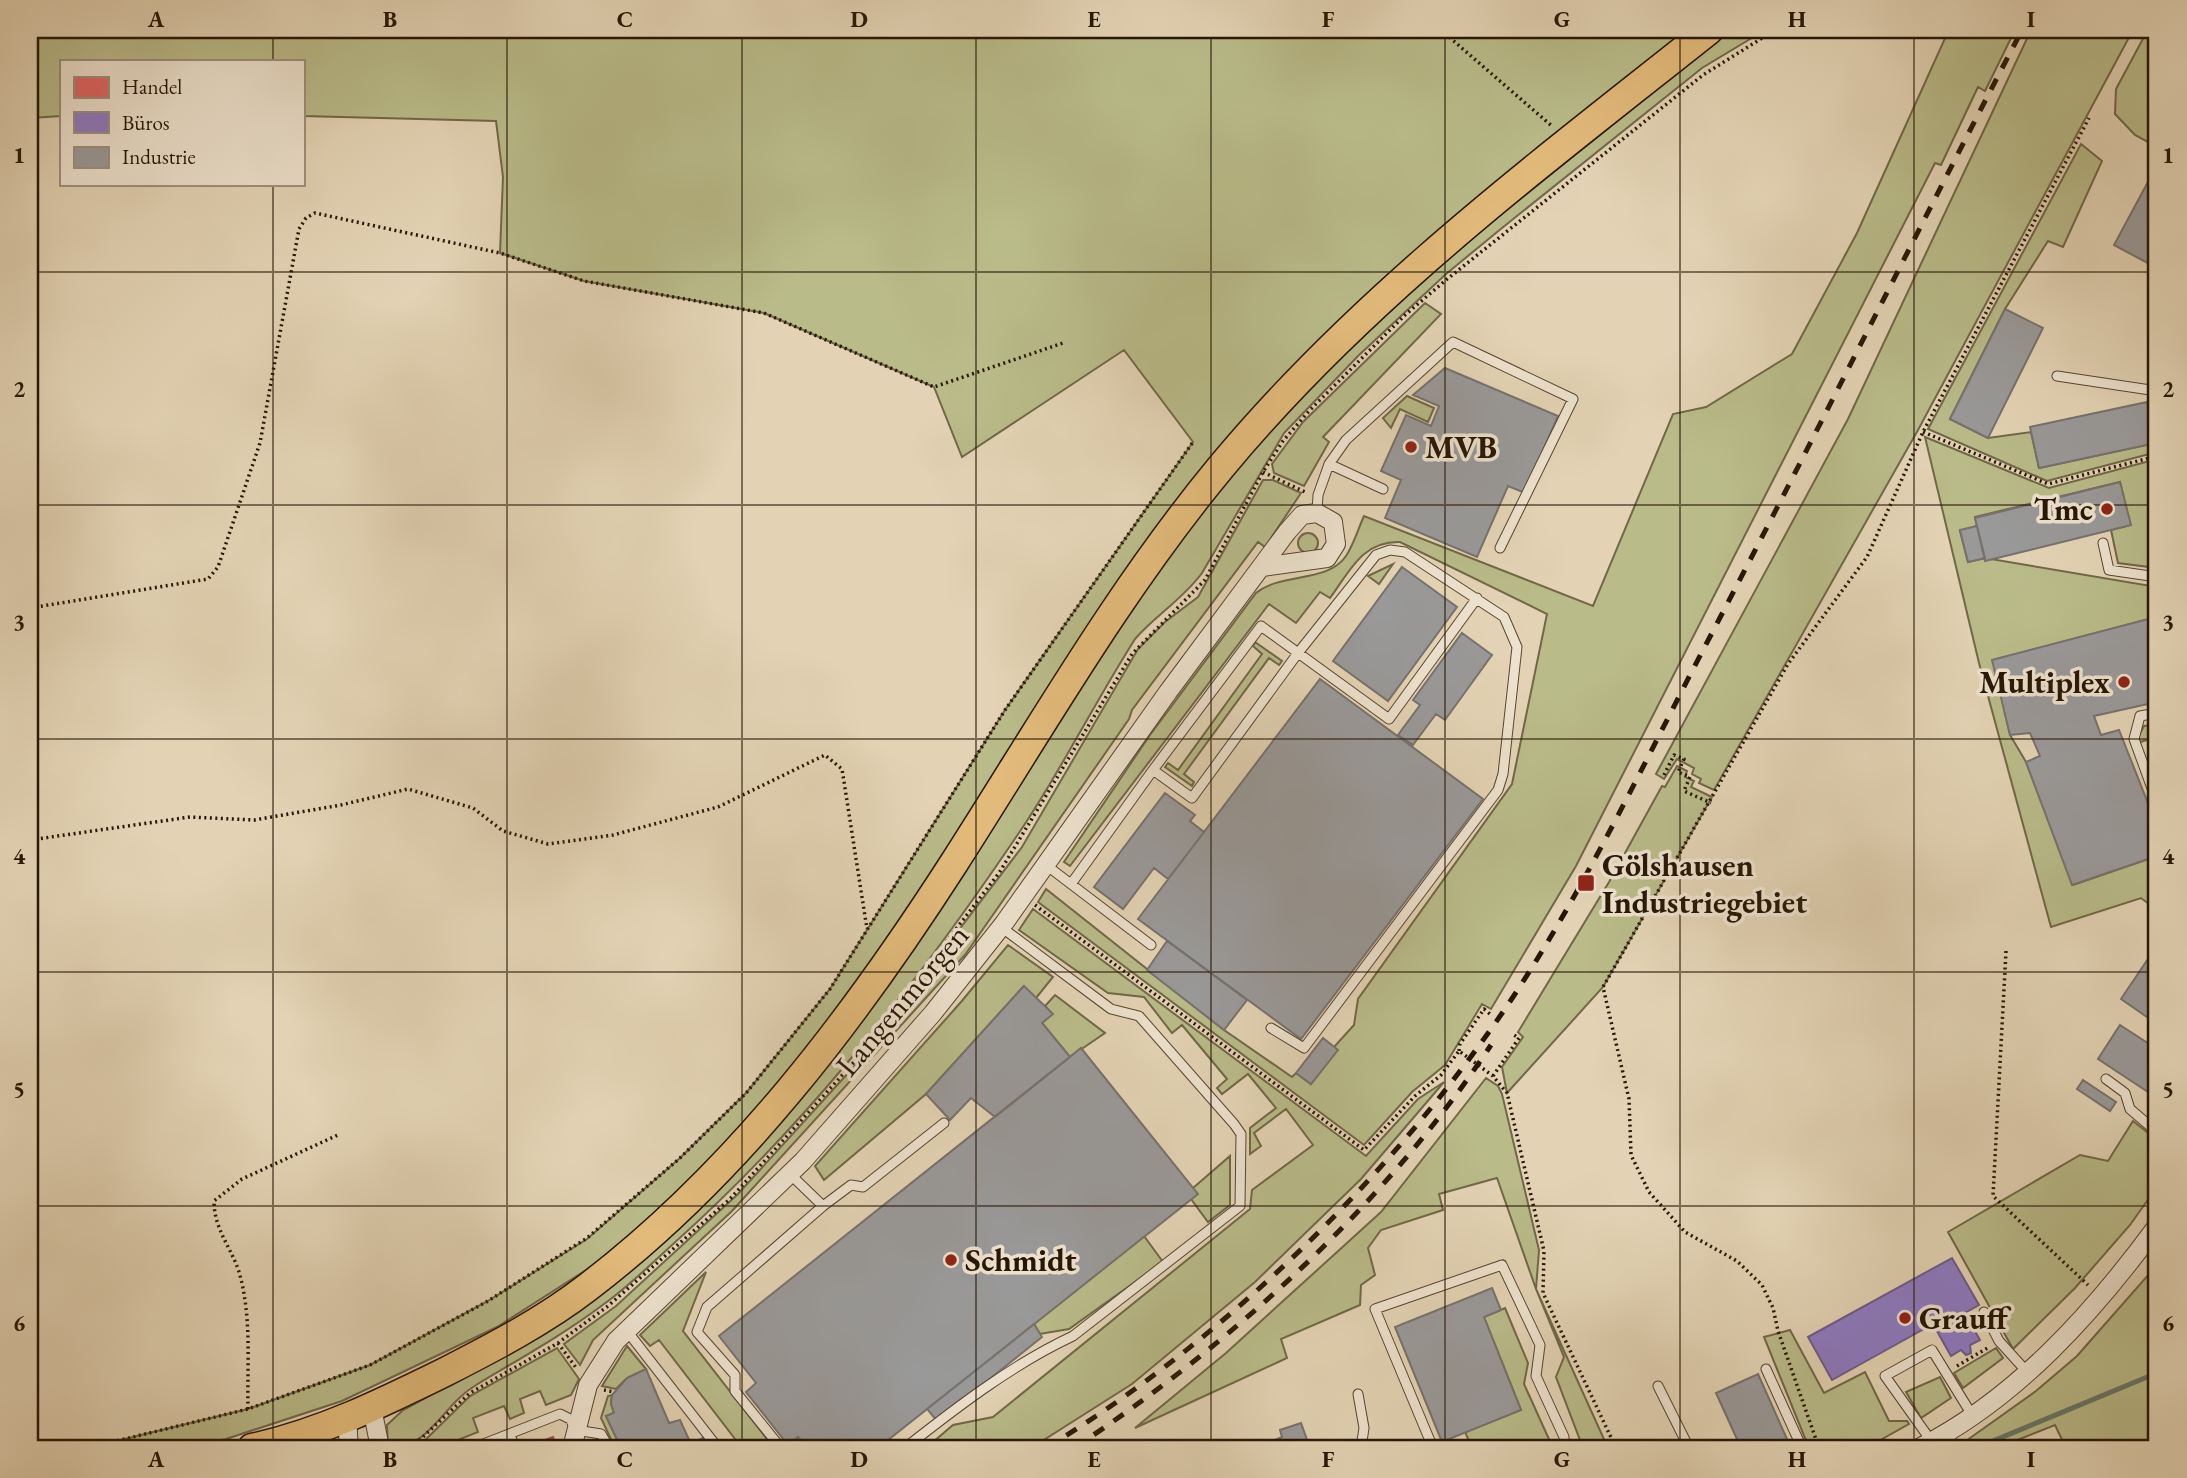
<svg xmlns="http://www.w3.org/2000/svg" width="2187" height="1478" font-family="'EB Garamond',serif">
  <rect width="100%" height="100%" fill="#e3d3b4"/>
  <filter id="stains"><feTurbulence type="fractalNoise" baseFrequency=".00286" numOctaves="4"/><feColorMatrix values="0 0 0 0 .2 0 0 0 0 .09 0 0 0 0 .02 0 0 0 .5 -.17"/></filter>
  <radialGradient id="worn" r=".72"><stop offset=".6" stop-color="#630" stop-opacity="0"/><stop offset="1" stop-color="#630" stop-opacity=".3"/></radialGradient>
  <path fill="#b9bb89" stroke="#706847" stroke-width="2" d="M30,30h1666l-394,331 -500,699 -120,132 -88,73 -97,62 -155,74 -116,38 -42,9h-121l41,-4 144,-35 122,-44 118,-64 99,-62 93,-81 67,-66 83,-103 175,-279 188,-268 -69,-92 -162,107 -28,-70 -170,-74 -180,-32 -84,-28 3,-76 -7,-56 -193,-5v-55h-242v55l-31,2z
    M1731,30h34l-63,38 -200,160 -56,46 -88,82 -74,77 -82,140c-19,26 -46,42 -67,66 -43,68 -79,141 -125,207 -98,144 -208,283 -338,399 -22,20 -44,42 -68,59 -41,31 -85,55 -128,81 -35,21 -45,63 -88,63l-1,-23 15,-14 146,-81 163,-137 524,-727 60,-67 139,-131z
    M1946,30h69l-30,61 -7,-4 -37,78 -6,-2 -359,703 -85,143 -9,-5 -37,61 -33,27 -48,53 -326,-243 8,-13 178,141 68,47 4,-4 15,11 26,-34 -3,-3 20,-22 4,-26 154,-215 35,-170 -147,-72c-38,-1 -50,29 -70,56l-10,-6 -24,31 -27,-19 -199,262 -6,-4 86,-127 106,-142c26,-21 72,-10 90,-37 8,-12 12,-27 18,-40l229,90 80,-192 33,-7 86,-53 65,-121 90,-199z
    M2031,30h102l-215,400 -204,360 -15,-7 2,-4 -9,-5 2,-6 -17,-9 -13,20 -8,-5 192,-355z
    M2145,35l12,5v107l-22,-12 -20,-21 1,-25z
    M2081,144l21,17 -39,86 -15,-6 -43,68 -55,110 38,19 43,-6 8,36 116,-25 -6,-29 7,-14 1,52 -110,29 -119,-52z
    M1425,303l16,11 -118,123 6,5 -25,44 -30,-13 -2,-9 31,-42z
    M1407,396l27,12 -6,14 -28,-13 -9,19 -8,-10z
    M1925,437l124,51 108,-29v109l-39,-5 -7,-33 19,-5 -10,-43 -145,35 2,9 -17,5 8,31 17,-4 172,29v30l-164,43 17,75 16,27 47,123 84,-29v54l-16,-12 -90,29 -72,-264z
    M1263,480h10l28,13 -36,54 -7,-5 -126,168 -3,9 -164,236 -233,256 -139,129 -13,25 -16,-21 52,-38 122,-112 122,-134 162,-213 116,-198 27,-27 33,-25z
    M1298 543a10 10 0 1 1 20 0a10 10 0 1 1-20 0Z
    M1393,564l-14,20 -11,-8z
    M1255,642l27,19 -3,4 -10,-7 -85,116 10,8 -2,4 -27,-19 3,-4 10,7 84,-116 -9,-8z
    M2157,724v32l-6,-17 -11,3 -2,-5 6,-11z
    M1677,766l10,5 -2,6 9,4 -3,6 21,10 -109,190 -96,106 -5,-26 21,-30 -5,-5 91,-150 53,-96 3,1z
    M1033,909l333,247 52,-57 26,-17 -83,97 -106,103 -123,102 -101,64h-105l27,-23 40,-8 257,-208 2,-19 61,-45 -27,-36 -32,24 7,13 -11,8v-26l26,-20 -28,-34 -26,20 -5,-6 10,-9 -45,-54 -10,8 -28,-36 -36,-4 -89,-63z
    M1008,945l45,32 -17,21 -13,-11 -97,107 -102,86 -9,-14 146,-164z
    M1055,995l50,38 -35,24 -28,-34 10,-9 -7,-8z
    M1486,1078l12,8 4,8 37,156 -3,39 72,159h-25l-27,-71 8,-20 -28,-68 -39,-111 -58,16 4,16 -62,20 -13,18 7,27 -14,10 -1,20 -79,34 6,19 -152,70 91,-75 155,-141z
    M2133,1121l24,19v47l-27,38 -55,63 -62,61 -65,-117 132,-77 28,6z
    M1230,1156v49l-22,17 -17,-23 2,-11z
    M1144,1236l19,26 -94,67 -29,5 -6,-10z
    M2157,1265v183h-91l-11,-23 -58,23h-32l-2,-5 73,-52 41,-35z
    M706,1272l-23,59 91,117h-32l-83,-108 -9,6 -10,-11z
    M1505,1308l23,55 -4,21 29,64h-81l-7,-16 56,-22 -37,-93z
    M1790,1330l34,63 41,-21 24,49h18l2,3 -43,24h-57l-45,-111z
    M627,1346l19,23 -19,9 -11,11 -14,-3z
    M557,1348l22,31 -8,16 -25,10 -6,-14 -20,8 4,14 -14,6 -6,-13 -31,12 5,14 -40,16h-21l53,-52z
    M1996,1348l7,10 -40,30 -9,-15z
    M1940,1377l11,21 -30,20 -15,-26z
    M612,1395l-1,9 3,9 -8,3 15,32h-6l-14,-30 7,-22z"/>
  <path fill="#e06666" stroke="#a84e49" stroke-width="2" d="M553,1437l4,11h-34z"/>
  <path fill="#8e7cc3" stroke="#6f5d8a" stroke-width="2" d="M1952,1258l27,47 -14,8 15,27 -10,5 1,8 -5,2 -5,-5 -10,6 -18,-32 -101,56 -24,-43z"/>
  <path fill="#999" stroke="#77726d" stroke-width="2" d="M2157,165v103l-43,-23z
    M2005,309l38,19 -55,110 -38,-19z
    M1445,368l113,48 -33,77 -17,-7 -31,71 -92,-39 16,-38 -20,-9 25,-56 25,11 8,-20 -26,-11z
    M2147,402l9,41 -117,25 -9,-41z
    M2120,482l11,43 -146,36 -10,-43z
    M1977,526l8,32 -17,4 -8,-32z
    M1402,567l55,40 -69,94 -55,-40z
    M2156,617l1,85 -63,14 7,19 18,-5 38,96v30l-85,29 -46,-123 14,-6 -10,-23 -20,2 -18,-75z
    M1462,633l30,22 -47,65 -9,-6 -23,31 -15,-10 22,-30 -7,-5z
    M1320,679l163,120 -182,240 -163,-120z
    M1165,793l30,22 -5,6 14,11 -36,47 -14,-11 -31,41 -29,-22z
    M1167,941l80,59 -23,30 -77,-60z
    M2148,959l9,6v59l-36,-25z
    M1024,986l29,28 -11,9 28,34 -75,60 -24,-19 -21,22 -24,-26z
    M2120,1025l37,24v49l-59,-39z
    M1323,1038l15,12 -27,34 -15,-11z
    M1081,1048l117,146 -320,254h-71l-9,-11 -10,8 -42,-53 10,-9 -37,-47z
    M2083,1080l33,22 -6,9 -33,-22z
    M1492,1288l9,22 -17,7 37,93 -79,32 -47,-115z
    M1034,1324l8,13 -105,84 -10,-12z
    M646,1369l23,54 11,-3 11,24 -9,4h-61l-15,-32 8,-3 -3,-9 1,-9 15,-17z
    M1758,1374l33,74h-50l-25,-55z
    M1301,1423l9,25h-54l26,-11 -2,-7z
    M703,1438l4,10h-25l9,-4z"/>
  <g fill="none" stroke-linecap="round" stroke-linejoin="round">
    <path stroke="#697769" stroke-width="5" d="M1976,1448l181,-75"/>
    <g stroke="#564531" stroke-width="11">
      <path id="lane" d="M2057,376l100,15
        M1329,464l17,-24 107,-98 120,57 -73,149
        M1317,513l1,-18 11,-31 54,25
        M2103,543l6,27 48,7
        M2157,713l-17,3 -6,23 23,63
        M1153,770l108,-144 128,93 88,-121
        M1046,865l105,80
        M1071,884l82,-114 39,28 106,-145 78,-98 14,-5 15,2 99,65 13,30 -14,127 -5,16 -194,258 -33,-20
        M2106,1079l19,14 5,16 27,23
        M823,1206l28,-21 12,2 81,-64
        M1984,1312l15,29 29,32
        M627,1331l91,117
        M1766,1369l36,79
        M1658,1386l31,62
        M1358,1394l6,34 -3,20
        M1948,1433l6,15
        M509,1434l7,14
        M1932,1442l-47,-66 47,-26 40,65
        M473,1448l87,-34 10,5 6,11 25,4 8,14
        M781,1448l-46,-57v-16l-38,-43 10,-25 116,-101 -33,-32
        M905,1448c52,-41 108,-84 168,-112l167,-130 1,-72 -7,-10 -95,-108 -28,-7 -110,-82
        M1433,1448l-58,-139 127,-44 38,80 -4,31 28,61v11"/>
    </g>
    <g stroke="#564531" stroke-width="20">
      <path id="street" d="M372,1408l8,40
        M347,1418l2,30
        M572,1448l16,-63 28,-44 187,-180 130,-148 72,-91 163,-230 119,-160 15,-17 15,-2 16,9 3,22 -9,14 -65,9
        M1919,1448c97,-49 174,-135 238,-222"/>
    </g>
    <g stroke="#271605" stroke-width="31">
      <path id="primary" d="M252,1448c69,-15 130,-45 193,-76 49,-25 99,-51 143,-85 149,-114 265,-267 366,-424 86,-134 165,-273 267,-396 140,-169 318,-302 488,-437"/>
    </g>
    <path stroke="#271605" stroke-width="3.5" stroke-dasharray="2 3.5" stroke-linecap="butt" d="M1441,30l112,97
      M1923,432l125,52 109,-28
      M1263,472l42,20
      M30,608l178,-29 10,-12 42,-124 39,-214 7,-11 9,-5 185,40 84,28 180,32 170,74 129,-44
      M1664,775l10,-20 10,4 -6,13 12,5 -6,14 27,12
      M30,840l160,-23 64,3 87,-15 67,-16 65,19 30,23 45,13 65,-9 105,-28 107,-52 17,14 25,160
      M1035,905l329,245 51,-54 26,-21 18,-24 34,25 14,17 37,158 -1,42 73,155
      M2006,951l-13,245 95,89
      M1459,1051l1,-7 24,-35 6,5
      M1493,1076l26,-38 -5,-3
      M558,1343l19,26
      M1957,1366l32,-19
      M604,1390l10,2
      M248,1409c-1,-45 4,-93 -9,-137 -8,-25 -25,-43 -25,-71l28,-22 98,-45
      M63,1448l41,-4 144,-35 122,-44 118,-64 99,-63 93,-80 67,-66 83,-103 175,-279 188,-268
      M411,1448l59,-55 88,-50 50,-37 122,-107 125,-138 144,-188 133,-219 73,-74 58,-108 20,-31 26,-30 96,-96 41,-35 257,-205 72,-45
      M1819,1448l-41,-117 -5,-23 -11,-23 -25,-24 -52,-29 -36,-40 -18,-37 -2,-56 -26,-112 185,-323 79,-107 56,-125 166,-314"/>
    <use href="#lane" stroke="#ede2ce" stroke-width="9"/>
    <use href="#street" stroke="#ede2ce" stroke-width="18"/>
    <use href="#primary" stroke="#e2ba7a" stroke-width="28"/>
    <path stroke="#271605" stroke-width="5" stroke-dasharray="12 12" stroke-linecap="butt" d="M1046,1448c179,-108 349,-275 465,-448 77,-116 137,-246 202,-369 105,-200 205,-402 309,-601
      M1074,1448c159,-105 312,-244 417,-403"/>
  </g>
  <path fill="none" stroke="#271605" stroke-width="2" stroke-opacity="0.55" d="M273,30v31M507,30v1418M742,30v1418M976,30v1418M1211,30v1418M1445,30v1418M1680,30v1418M1914,30v1418M273,184v1264M30,272h2127M30,505h2127M30,739h2127M30,972h2127M30,1206h2127"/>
  <g fill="#8f2418" stroke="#ede2ce" stroke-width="2.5">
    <circle cx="1411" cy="447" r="7"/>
    <circle cx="2107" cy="509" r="7"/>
    <circle cx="2124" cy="682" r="7"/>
    <rect x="1577" y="874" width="18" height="18" rx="3.5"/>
    <circle cx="951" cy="1260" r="7"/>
    <circle cx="1905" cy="1318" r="7"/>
  </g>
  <g text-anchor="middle" stroke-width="7" stroke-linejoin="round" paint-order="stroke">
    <g font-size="32" font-weight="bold" fill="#271605" stroke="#ede2ce" text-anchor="start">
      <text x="1425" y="458">MVB</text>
      <text x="2093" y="520" text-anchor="end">Tmc</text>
      <text x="2110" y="693" text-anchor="end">Multiplex</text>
      <text x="1602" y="876">Gölshausen<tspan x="1602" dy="37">Industriegebiet</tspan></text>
      <text x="965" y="1271">Schmidt</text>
      <text x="1919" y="1329">Grauff</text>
    </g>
    <g font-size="32" fill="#271605" stroke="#ede2ce">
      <text transform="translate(902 1000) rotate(-50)" y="11">Langenmorgen</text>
    </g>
  </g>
  <rect width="2187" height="1478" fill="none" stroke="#e3d3b4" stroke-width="77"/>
  <rect x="60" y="60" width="245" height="126" fill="#ede2ce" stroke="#9e907e" stroke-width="2"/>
  <rect x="74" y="77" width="35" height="21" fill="#e06666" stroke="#9e907e" stroke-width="2"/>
  <text x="122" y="94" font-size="21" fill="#271605">Handel</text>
  <rect x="74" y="112" width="35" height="21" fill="#8e7cc3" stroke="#9e907e" stroke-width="2"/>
  <text x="122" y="130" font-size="21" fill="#271605">Büros</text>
  <rect x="74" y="147" width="35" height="21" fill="#999999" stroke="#9e907e" stroke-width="2"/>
  <text x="122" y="164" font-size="21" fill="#271605">Industrie</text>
  <rect x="38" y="38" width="2110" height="1402" fill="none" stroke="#271605" stroke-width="2.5"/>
  <g font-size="23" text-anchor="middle" font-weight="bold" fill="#271605">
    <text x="156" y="27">A</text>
    <text x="390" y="27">B</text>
    <text x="625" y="27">C</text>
    <text x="859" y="27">D</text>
    <text x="1094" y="27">E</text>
    <text x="1328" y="27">F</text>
    <text x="1562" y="27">G</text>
    <text x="1797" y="27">H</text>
    <text x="2031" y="27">I</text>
    <text x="19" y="163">1</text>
    <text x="2168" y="163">1</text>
    <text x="19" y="397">2</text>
    <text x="2168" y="397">2</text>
    <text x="19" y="630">3</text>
    <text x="2168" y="630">3</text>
    <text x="19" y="864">4</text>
    <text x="2168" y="864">4</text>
    <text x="19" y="1097">5</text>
    <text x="2168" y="1097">5</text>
    <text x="19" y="1331">6</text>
    <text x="2168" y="1331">6</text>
    <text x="156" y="1467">A</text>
    <text x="390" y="1467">B</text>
    <text x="625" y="1467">C</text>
    <text x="859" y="1467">D</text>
    <text x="1094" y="1467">E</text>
    <text x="1328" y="1467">F</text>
    <text x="1562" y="1467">G</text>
    <text x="1797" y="1467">H</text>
    <text x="2031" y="1467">I</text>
  </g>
  <rect width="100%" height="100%" filter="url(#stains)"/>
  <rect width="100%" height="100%" fill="url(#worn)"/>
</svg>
